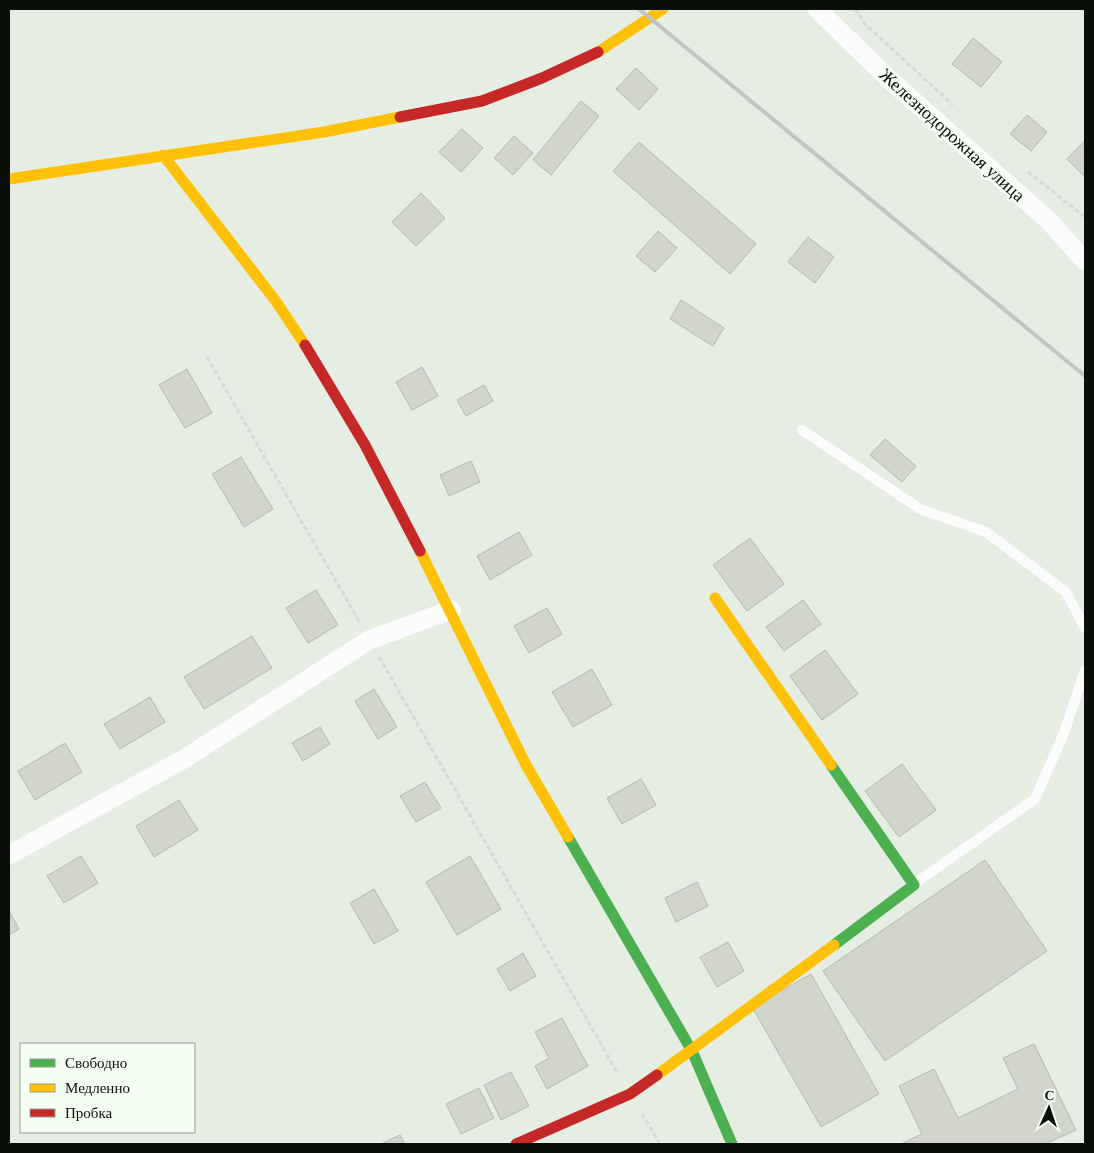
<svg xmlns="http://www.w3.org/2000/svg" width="1094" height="1153" font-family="Georgia,serif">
  <rect width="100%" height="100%" fill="#e6eee4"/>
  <path fill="#d1d5cc" stroke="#b4b9b0" d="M973,38l29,24 -21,25 -29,-23z
    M636,68l22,21 -19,21 -23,-21z
    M581,101l18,15 -48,59 -18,-15z
    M1027,115l20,17 -16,19 -21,-17z
    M462,129l21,19 -22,24 -22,-20z
    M514,136l19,17 -20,22 -19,-17z
    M1085,140v37l-18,-18z
    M639,142l117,102 -26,30 -117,-103z
    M421,193l24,25 -29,28 -24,-24z
    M658,231l19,17 -22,24 -19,-16z
    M808,237l26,20 -19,26 -27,-21z
    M681,300l43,28 -11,18 -43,-27z
    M422,367l16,29 -26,14 -16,-28z
    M187,369l25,44 -27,15 -26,-43z
    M484,385l9,16 -27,15 -9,-16z
    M885,439l31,27 -14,16 -32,-27z
    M241,457l32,52 -29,18 -32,-53z
    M471,461l9,21 -31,14 -9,-21z
    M519,532l13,23 -42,25 -13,-24z
    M750,538l34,46 -37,27 -34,-46z
    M316,590l22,35 -30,18 -22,-35z
    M803,600l18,24 -37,27 -18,-24z
    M547,608l15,26 -33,19 -15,-27z
    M252,636l20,32 -68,41 -20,-32z
    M825,650l33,44 -36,26 -32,-44z
    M592,669l20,36 -39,22 -21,-35z
    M374,689l23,38 -19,12 -23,-38z
    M150,697l15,25 -45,27 -16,-25z
    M320,727l10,17 -27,17 -11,-18z
    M65,743l17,29 -47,28 -17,-29z
    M902,764l34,46 -37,27 -34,-46z
    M641,779l15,26 -34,19 -15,-26z
    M425,782l16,26 -25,14 -16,-26z
    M179,800l19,30 -44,27 -18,-31z
    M81,856l17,27 -34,20 -17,-27z
    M470,856l31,53 -44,26 -31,-53z
    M985,860l62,91 -162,110 -62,-90z
    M697,882l11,24 -32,16 -11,-24z
    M374,889l24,42 -24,13 -24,-41z
    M9,911l10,18 -10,6z
    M728,942l16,29 -27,16 -17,-30z
    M523,953l13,23 -26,15 -13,-22z
    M811,974l68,120 -58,33 -69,-120z
    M562,1018l26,48 -41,23 -12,-23 14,-8 -14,-26z
    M1034,1044l42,86 -31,14h-144l21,-10 -23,-48 35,-17 24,49 60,-29 -15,-31z
    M511,1072l18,34 -28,14 -17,-35z
    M479,1088l15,30 -33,16 -15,-30z
    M400,1135l5,9h-24z"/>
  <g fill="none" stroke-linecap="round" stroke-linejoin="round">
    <path stroke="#d6d9d6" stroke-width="3" stroke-dasharray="5 2.5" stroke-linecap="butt" d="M855,9l11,16 87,80
      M1028,172l57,45
      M207,357l153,266
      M379,657l238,415
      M642,1114l18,30"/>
    <path stroke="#fbfcfb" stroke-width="10" d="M802,430l118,79 66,23 80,60 19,36
      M914,884l121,-85 29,-66 21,-63"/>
    <path stroke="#fbfcfb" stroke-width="19" d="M817,9l73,71 158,140 37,41
      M9,855l175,-96 185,-119 82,-30"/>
    <path stroke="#4caf50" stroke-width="11" d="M831,765l83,120 -80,60
      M568,837l124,214 40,93"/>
    <path stroke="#ffc107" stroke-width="11" d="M598,52l65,-43
      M163,155l112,145 30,45
      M9,179l315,-47 76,-15
      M420,551l106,214 42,72
      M715,598l116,167
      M657,1075l177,-130"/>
    <path stroke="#c62828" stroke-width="11" d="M400,117l82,-16 60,-23 56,-26
      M305,345l60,100 55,106
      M516,1144l114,-50 27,-19"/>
    <path stroke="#c3c5c3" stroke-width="4" d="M639,9l446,367"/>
  </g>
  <g text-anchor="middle" stroke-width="4.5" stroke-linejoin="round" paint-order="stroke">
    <g font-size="18" fill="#0a0f09" stroke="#f5fef2">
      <text transform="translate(952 135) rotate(42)" y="6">Железнодорожная улица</text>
    </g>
  </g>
  <rect width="1094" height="1153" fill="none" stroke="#0a0f09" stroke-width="20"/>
  <rect x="20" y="1043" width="175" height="90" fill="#f5fef2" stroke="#979e95"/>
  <rect x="30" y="1059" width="25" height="8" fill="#4caf50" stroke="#979e95"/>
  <text x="65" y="1068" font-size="15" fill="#0a0f09">Свободно</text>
  <rect x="30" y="1084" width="25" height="8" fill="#ffc107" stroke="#979e95"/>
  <text x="65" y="1093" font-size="15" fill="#0a0f09">Медленно</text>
  <rect x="30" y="1109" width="25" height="8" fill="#c62828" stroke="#979e95"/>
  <text x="65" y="1118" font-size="15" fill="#0a0f09">Пробка</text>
  <g transform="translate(1049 1108) rotate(3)" stroke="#f5fef2" stroke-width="4" paint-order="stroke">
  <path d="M0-4L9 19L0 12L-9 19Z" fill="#0a0f09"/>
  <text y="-8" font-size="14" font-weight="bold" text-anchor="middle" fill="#0a0f09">С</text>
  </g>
</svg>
